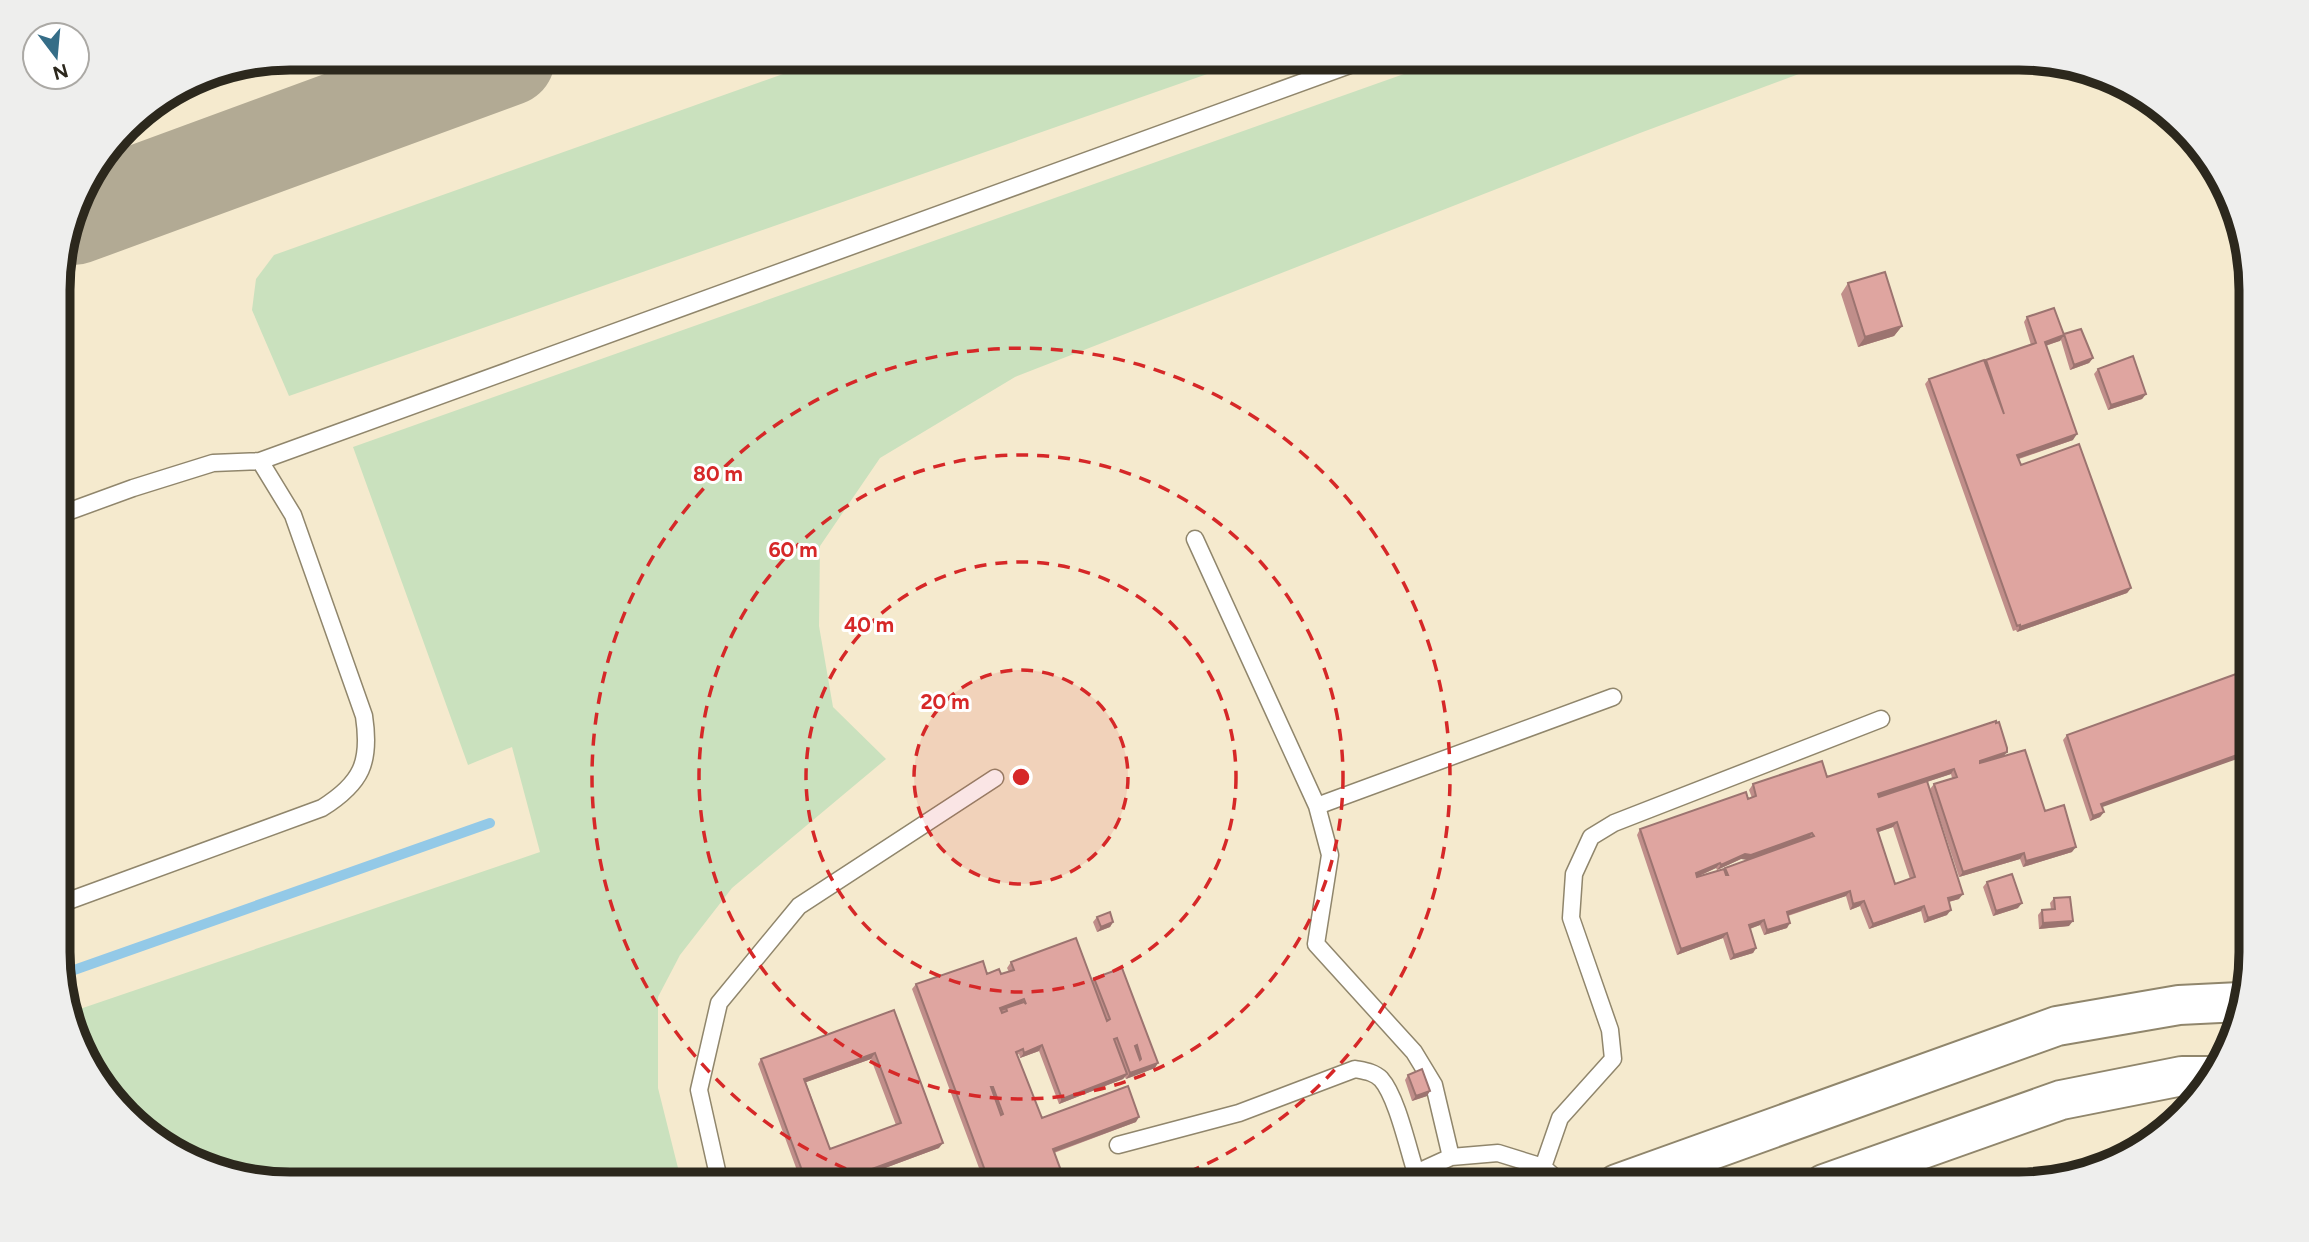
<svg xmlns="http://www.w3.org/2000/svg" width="2309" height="1242" font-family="Figtree,sans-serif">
  <rect width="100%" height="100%" fill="#f5eace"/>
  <path fill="#cae1be" d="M828,58h425l-964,338 -37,-86 4,-31 18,-24z
    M1449,58h393l-202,75 -625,244 -135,81 -60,88 -1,80 14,81 53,52 -154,129 -52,67 -22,42v91l24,96h-392l-103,-24 -90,-79 -26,-69 469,-160 -28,-105 -44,18 -115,-318z"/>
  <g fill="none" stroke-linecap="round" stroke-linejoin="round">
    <path stroke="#93c9e7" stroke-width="10" d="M60,975l430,-152"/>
    <path stroke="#b2aa94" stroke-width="96" d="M74,217l433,-159"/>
    <g stroke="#90866c" stroke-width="19">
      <path id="lane" d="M59,515l74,-27 80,-25 47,-2 1109,-403
        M1195,539l122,267
        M60,904l262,-96c40,-25 49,-46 42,-92l-71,-201 -33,-54
        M1118,1145l121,-32 116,-44c10,2 19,3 26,10 16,18 27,70 35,94
        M1451,1157l-17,-72 -20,-33 -98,-108 14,-89 -13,-49 296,-109
        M1543,1167l17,-49 53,-59 -3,-29 -39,-112 3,-44 17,-37 23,-14 267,-104
        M720,1184l-21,-94 20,-87 80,-97 196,-128
        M1406,1184l10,-11 35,-16 47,-4 45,14 19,17"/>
    </g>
    <g stroke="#90866c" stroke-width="42">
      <path id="secondary" d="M1617,1184l440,-158 122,-21 61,-3
        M1824,1184l237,-84 121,-24h27"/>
    </g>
    <use href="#lane" stroke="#fff" stroke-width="16"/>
    <use href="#secondary" stroke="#fff" stroke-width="38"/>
  </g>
  <path fill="#c08e8a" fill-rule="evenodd" d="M1848,283l54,43 -8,10 -36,11 -17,-53z
    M2027,317l37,18 29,23 -4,5 -19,7 -9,-30 -15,6 27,94 -54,19 2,6 110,123 -4,5 -110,39 -1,-2 -3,1 -88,-247 4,-5 55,-17 2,-2 45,-15 -7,-23z
    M2098,369l48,25 -4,5 -34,11 -14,-36z
    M2067,735l37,77 -4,5 -10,4 -27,-81z
    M2004,756l41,55 27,41 -49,15 -3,-8 -61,18 -29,-88 4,-5 18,-6 -1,-4 -24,8 32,117 -10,3 -2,13 -23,8 -3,-12 -52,18 -9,-23 -10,4 -4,-14 -58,20 -1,12 -23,7 -4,-10 -10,4 6,19 -3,5 -23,7 -7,-22 -46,17 -40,-120 3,-6 112,-31 -3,-8 4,-6zM1893,827l17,52 -15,5 -17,-52zM1809,838l-85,31 -27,8 19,-9 1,2 24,-11z
    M2250,822l1,21h-5v-16z
    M1987,882l31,26 -25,8 -10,-29z
    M2054,898l15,28 -30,3 -1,-14 4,-5 9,-1 -1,-6z
    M1097,917l16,5 -3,5 -13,5 -4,-10z
    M1011,962l81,19 2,-3 61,90 -29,11 -1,-2 -2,2 -64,25 -20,-53 -19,7 -1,-4 -2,1 25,63 94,4 -82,31 12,31h-81l-73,-195 4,-5 85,-10 8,-2 -2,-4z
    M894,1010l45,138 -97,36h-40l-44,-120 3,-5zM871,1059l25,66 -66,24 -24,-67z
    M1408,1075l19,21 -15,5 -7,-21z"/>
  <path fill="#9c7470" d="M1902,326l-8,10 -36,11 7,-10z
    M2064,335l-4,6 -19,6 4,-5z
    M2093,358l-4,5 -19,7 4,-5z
    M2146,394l-4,5 -34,11 3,-5z
    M2077,434l-4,6 -59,20 3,-5z
    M2131,588l-4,5 -110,39 3,-5z
    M2251,750v4l-154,55 4,-5z
    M2007,752l-4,5 -27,9 4,-5z
    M1954,769l-3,5 -77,25 4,-5z
    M2104,812l-4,5 -10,4 3,-5z
    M1897,822l-4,5 -20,7 4,-5z
    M1812,833l-3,5 -62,22 -6,-1 -24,11 4,-5 24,-11z
    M2076,847l-4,5 -49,15 3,-6z
    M2024,853l-4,6 -61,18 4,-5z
    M1720,863l-4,5 -24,11 4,-6z
    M1850,891l-4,5 -63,21 4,-5z
    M1963,894l-4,5 -15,4 4,-5z
    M1864,901l-4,5 -10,4 3,-6z
    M2022,903l-4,5 -25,8 3,-5z
    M1924,906l-3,5 -52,18 4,-5z
    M1951,910l-4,5 -23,8 4,-5z
    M1764,920l-4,5 -14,5 3,-5z
    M2073,921l-4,5 -30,3 4,-6z
    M1113,922l-3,5 -13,5 4,-5z
    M1790,923l-3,5 -23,7 3,-5z
    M1727,933l-4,5 -46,17 4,-6z
    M1756,948l-3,5 -23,7 4,-5z
    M1024,999l-3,5 -25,9 4,-5z
    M1042,1045l-3,6 -19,7 4,-5z
    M875,1053l-4,6 -70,25 3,-5z
    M1158,1063l-3,5 -29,11 4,-6z
    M1127,1074l-4,5 -64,25 3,-5z
    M1430,1091l-3,5 -15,5 4,-5z
    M1139,1117l-3,5 -87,32 4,-5z
    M943,1143l-4,5 -97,36h-11z"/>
  <path fill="#dfa5a0" stroke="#9c7470" stroke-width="2" fill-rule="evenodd" d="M1885,272l17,54 -37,11 -17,-54z
    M2054,308l10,27 -19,7 32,92 -60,21 4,10 58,-21 52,144 -111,39v-2l-3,1 -88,-247 55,-19 20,54 -18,-54 50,-17 -9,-26z
    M2081,329l12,29 -19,7 -10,-31z
    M2133,356l13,38 -35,11 -13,-36z
    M2250,669l1,81 -150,54 3,8 -11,4 -26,-81z
    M1996,721v2l3,-1 8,26v4l-27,9v2l45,-13 20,61 19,-6 12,42 -50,14 -2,-8 -61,19 -29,-88 23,-7 -3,-8 -76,25 1,3 48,-16 36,113 -15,4 3,12 -23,8 -4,-12 -51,18 -9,-23 -11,3 -3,-13 -63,21 3,11 -23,7 -3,-10 -15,5 7,23 -22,7 -7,-22 -46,16 -41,-120 106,-37 2,7 8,-3 -3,-12 69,-23 5,16zM1897,822l18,55 -20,7 -18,-55zM1812,833l2,3 -89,32 3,7h-2l-2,-6 -27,8 -1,-4 24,-10 1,2 24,-11 6,1z
    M2012,874l10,29 -26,8 -9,-29z
    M2070,897l3,24 -30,2 -1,-13 13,-1 -1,-11z
    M1110,912l3,10 -12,5 -4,-10z
    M1076,938l31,83 3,-2 -16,-41 28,-10 36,95 -28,10 -13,-35 -3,1 13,35 -65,25 -20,-54 -18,8 -1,-4 -7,3 26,66 86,-32 11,31 -86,32 13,35h-76l-74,-200 67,-23 4,13 12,-5 2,5 13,-4 -3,-8zM1024,999l2,5 -2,-2 -18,6 1,3 -5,2 -2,-5zM1137,1045l4,14 -1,1 -5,-14zM991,1087h2l10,27 -2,1z
    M894,1010l49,133 -112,41h-24l-46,-125zM875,1053l26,70 -71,26 -26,-70z
    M1422,1069l8,22 -14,5 -8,-21z"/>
  <circle cx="1021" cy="777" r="107" fill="#d62828" fill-opacity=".12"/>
  <g fill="none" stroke="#d62828" stroke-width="3.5" stroke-dasharray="12 9">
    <circle cx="1021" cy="777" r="107"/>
    <circle cx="1021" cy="777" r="215"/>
    <circle cx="1021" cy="777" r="322"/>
    <path d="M885 1184A429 429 0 1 1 1157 1184"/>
  </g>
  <path d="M0 0H2309V1242H0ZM290 70H2019A220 220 0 0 1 2239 290V952A220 220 0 0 1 2019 1172H290A220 220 0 0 1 70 952V290A220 220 0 0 1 290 70Z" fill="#eeeeed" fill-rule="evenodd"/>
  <path fill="none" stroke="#2c281d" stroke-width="9" d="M290 70H2019A220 220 0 0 1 2239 290V952A220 220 0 0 1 2019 1172H290A220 220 0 0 1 70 952V290A220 220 0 0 1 290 70Z"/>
  <circle cx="1021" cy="777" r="10" fill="#d62828" stroke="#fff" stroke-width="3.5"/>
  <g font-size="21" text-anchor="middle" font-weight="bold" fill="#d62828" stroke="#fff" stroke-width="6" stroke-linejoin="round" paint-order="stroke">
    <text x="718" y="481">80 m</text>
    <text x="793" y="557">60 m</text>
    <text x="869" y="632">40 m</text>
    <text x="945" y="709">20 m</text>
  </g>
  <g transform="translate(56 56) rotate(164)"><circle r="33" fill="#ffffff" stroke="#aba9a5" stroke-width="2"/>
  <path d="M0-5L12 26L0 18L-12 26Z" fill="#356d87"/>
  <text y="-10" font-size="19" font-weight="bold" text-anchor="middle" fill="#2c281d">N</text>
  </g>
</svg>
